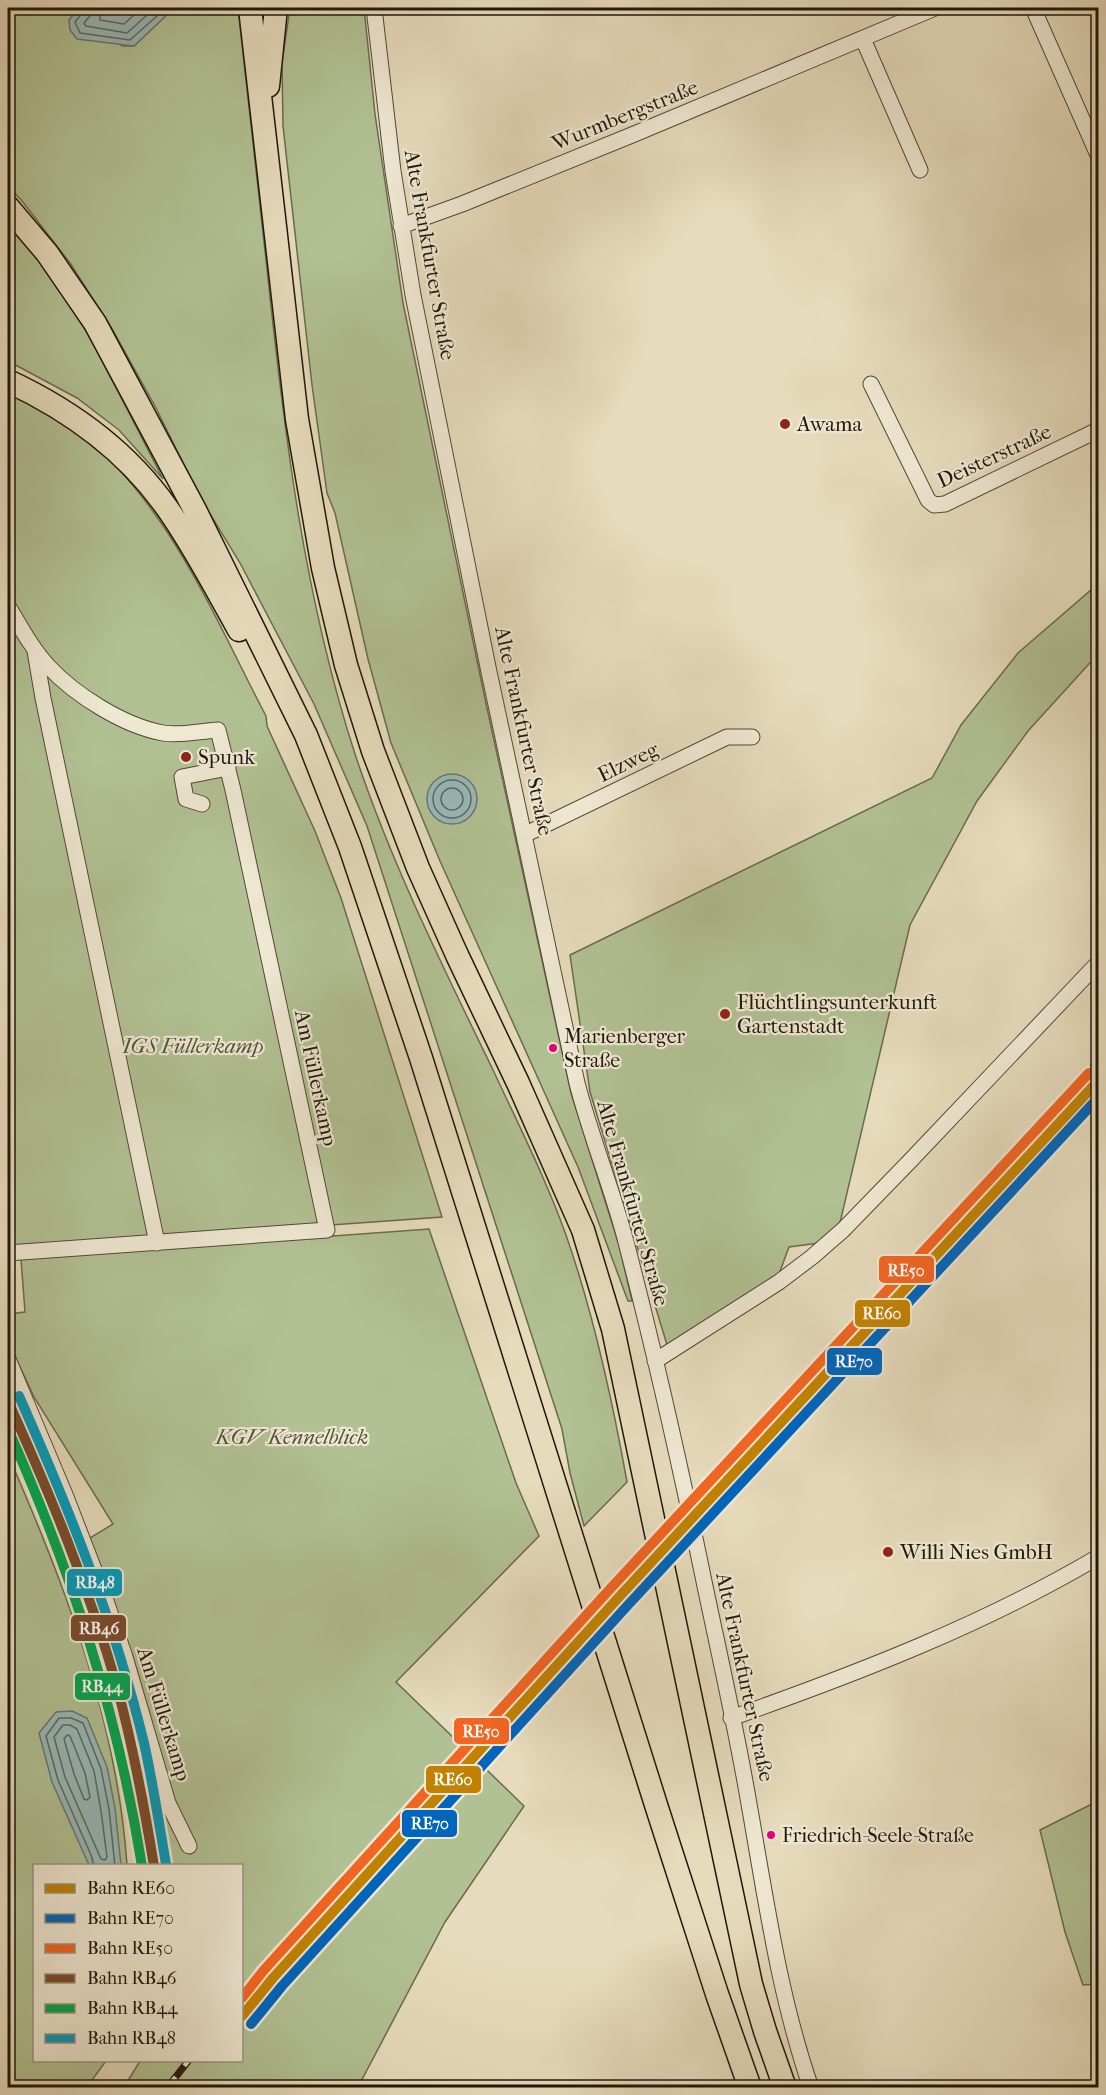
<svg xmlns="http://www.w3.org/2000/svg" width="1106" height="2095" font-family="'IM FELL French Canon',serif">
  <rect width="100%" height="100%" fill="#e6dbbc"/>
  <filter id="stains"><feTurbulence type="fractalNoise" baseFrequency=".00333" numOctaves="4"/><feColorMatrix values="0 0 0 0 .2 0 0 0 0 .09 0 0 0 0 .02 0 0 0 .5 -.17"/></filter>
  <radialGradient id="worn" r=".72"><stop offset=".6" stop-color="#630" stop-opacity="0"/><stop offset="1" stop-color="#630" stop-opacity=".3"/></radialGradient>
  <path fill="#b1c193" stroke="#686c4f" stroke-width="1.5" d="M8,8h71l-10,12 54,26h11l40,-38h64c10,86 20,173 29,261 17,163 37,328 88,485 36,109 89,215 139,318 25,54 52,107 72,163 28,80 46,163 61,247l-43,44 -14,-53 -8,-44 -195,-603 -53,-122 -74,-141 -39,-64 -45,-91 -45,-81 -41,-64 -48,-62 -14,-15z
    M290,8h74l11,106 28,189 82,396 86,394 48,152 13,56h-4l-50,-134 -138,-306 -49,-118 -23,-84 -33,-146 -8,-20 -15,-108 -29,-259 -1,-63z
    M8,222l42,53 40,62 73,142 -44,-49 -42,-32 -69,-37z
    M8,389c20,12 44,23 63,37 96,72 141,187 195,290l1,10 48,105 26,67 101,319 -434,31z
    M1098,584v70l-70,77 -51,70 -67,124 -71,302 -20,16 -30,4 -10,27 -111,74 -78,-256 -20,-137 362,-177 29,-53 57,-72z
    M429,1229l87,254 23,53 -143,146 128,124 -79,116 -87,165h-234l16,-26 102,-1v-194l-72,-1c-17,-110 -53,-216 -90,-321l33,-20 -79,-127 -26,-56v-27l17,-2 -4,-53z
    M8,1455c58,132 109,266 119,410l-93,1v194l72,1 -19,26h-79z
    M1098,1801v183l-15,1 -18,-53 -25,-102z"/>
  <path fill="#98b9b8" stroke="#687873" stroke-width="1.5" d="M79,8h95l-40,38 -57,-7 -7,-9 -1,-10z
    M427 799a25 25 0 1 1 50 0a25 25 0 1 1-50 0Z
    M72,1711l15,7 20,49 8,41 6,57h-32l-37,-83 -13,-49 17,-21z"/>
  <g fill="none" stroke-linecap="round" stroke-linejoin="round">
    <path stroke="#5c6862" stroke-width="1.5" d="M84,8l-1,4 -8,10 5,11 50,7 36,-32
      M91,8l-1,8 -6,7 2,3 41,7 28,-25
      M100,8v12l24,4 18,-16
      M433 799a19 19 0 1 1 38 0a19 19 0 1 1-38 0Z
      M441 799a11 11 0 1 1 22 0a11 11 0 1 1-22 0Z
      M63,1725h7l7,4 17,42 7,40 6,46 -2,3 -4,-1 -36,-82 -11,-40z
      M67,1735l3,1 15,37 5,24 -3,3 -3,-1 -10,-25 -10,-35z
      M94,1866l-3,-11 -33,-75 -12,-44 13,-18h12l12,5 18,46 8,40 6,57"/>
    <g stroke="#524837" stroke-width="17">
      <path id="minor" d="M374,8l19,163 20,124 76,377 88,411c14,54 35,105 49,159 30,115 56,232 80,349 15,71 31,142 43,213 17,96 30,191 62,284
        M1033,8l65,147
        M863,39l57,131
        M401,226l61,-22 170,-69 303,-127
        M871,384l57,116 6,5 11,-1 153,-74
        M8,606c12,20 24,43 41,61 26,28 75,59 114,66 17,3 37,-2 55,-3l15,60 94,440 -319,23
        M35,651l8,47 114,545
        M202,804l-16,-5 -4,-22 46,-9
        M524,835l203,-98h25
        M8,1359l58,138 39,101 20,59 43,146 21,43
        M655,1361l124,-79 33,-25 31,-27 67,-69 188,-198
        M731,1718c127,-45 252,-93 367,-161"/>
    </g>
    <g stroke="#20170b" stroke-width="25">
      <path id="highway" d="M250,8l47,411 26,149 23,97 27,86 45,117 39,87 61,128 65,147 30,99 138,655 14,47 20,57
        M268,86l8,-78
        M8,207l39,46 48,70 101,189 110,223 44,112 71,211 236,750 60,186 33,94
        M8,381c62,29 119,70 159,127 27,38 49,81 72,122"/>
    </g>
    <use href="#minor" stroke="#efe8d3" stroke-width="15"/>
    <use href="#highway" stroke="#e6dbbc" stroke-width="22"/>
    <g stroke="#20170b" stroke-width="7">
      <path id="rail" d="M242,1998l74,-87 241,-265 541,-584
        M167,2088l22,-28"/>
    </g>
    <use href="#rail" stroke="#efe8d3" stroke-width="4.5" stroke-dasharray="14" stroke-linecap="butt"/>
    <g stroke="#efe8d3" stroke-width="15">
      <path id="rail-1" d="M242,2016l31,-38 346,-381 479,-516"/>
    </g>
    <g stroke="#efe8d3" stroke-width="15">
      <path id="rail-2" d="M251,2024l31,-38 346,-381 470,-507"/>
    </g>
    <g stroke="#efe8d3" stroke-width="15">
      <path id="rail-3" d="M242,1998l22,-28 346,-381 479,-516"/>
    </g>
    <g stroke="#efe8d3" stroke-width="15">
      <path id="rail-4" d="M8,1401c42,93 81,187 109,286 16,59 27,118 37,179"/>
    </g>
    <g stroke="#efe8d3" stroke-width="15">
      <path id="rail-5" d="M8,1429c64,144 109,281 134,437"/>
    </g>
    <g stroke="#efe8d3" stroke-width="15">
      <path id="rail-6" d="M19,1396c50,113 96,227 125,347 9,40 15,81 22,121"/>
    </g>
    <use href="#rail-1" stroke="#c18203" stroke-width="10"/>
    <use href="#rail-2" stroke="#0065bd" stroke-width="10"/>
    <use href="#rail-3" stroke="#f26522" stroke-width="10"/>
    <use href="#rail-4" stroke="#7a4b2a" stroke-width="10"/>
    <use href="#rail-5" stroke="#00a651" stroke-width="10"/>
    <use href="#rail-6" stroke="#039aba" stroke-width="10"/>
  </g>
  <g fill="#8f2418" stroke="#efe8d3" stroke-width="2">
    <circle cx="785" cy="424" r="6"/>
    <circle cx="186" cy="757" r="6"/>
    <circle cx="725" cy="1014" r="6"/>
    <circle cx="888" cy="1552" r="6"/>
  </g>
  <g fill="#e5007d" stroke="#efe8d3" stroke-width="2">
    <circle cx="553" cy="1048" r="5"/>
    <circle cx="771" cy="1835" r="5"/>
  </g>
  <g text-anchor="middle" stroke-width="4.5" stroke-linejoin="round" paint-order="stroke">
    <g font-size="20" fill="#20170b" stroke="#efe8d3" text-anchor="start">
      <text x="564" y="1043">Marienberger<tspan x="564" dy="24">Straße</tspan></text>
      <text x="782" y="1842">Friedrich-Seele-Straße</text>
    </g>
    <g font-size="21" fill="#20170b" stroke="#efe8d3">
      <text transform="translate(625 115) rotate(-22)" y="7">Wurmbergstraße</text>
      <text transform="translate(430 255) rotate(80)" y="7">Alte Frankfurter Straße</text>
      <text transform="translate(994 456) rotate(-25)" y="7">Deisterstraße</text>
      <text transform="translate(524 731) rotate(78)" y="7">Alte Frankfurter Straße</text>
      <text transform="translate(628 762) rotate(-26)" y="7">Elzweg</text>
      <text transform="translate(316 1078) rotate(78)" y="7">Am Füllerkamp</text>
      <text transform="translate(633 1203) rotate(74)" y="7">Alte Frankfurter Straße</text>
      <text transform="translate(745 1677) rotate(78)" y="7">Alte Frankfurter Straße</text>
      <text transform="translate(164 1714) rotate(73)" y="7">Am Füllerkamp</text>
    </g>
    <g font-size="21" fill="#20170b" stroke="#efe8d3" text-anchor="start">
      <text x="797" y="431">Awama</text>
      <text x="198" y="764">Spunk</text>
      <text x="737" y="1009">Flüchtlingsunterkunft<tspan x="737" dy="24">Gartenstadt</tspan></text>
      <text x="900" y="1559">Willi Nies GmbH</text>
    </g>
    <g font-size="21" font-style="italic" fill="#53523b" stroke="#efe8d3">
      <text x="193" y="1053">IGS Füllerkamp</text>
      <text x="292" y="1444">KGV Kennelblick</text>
    </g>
  </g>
  <g stroke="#efe8d3" stroke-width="2">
    <rect x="878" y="1255" width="57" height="29" rx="6" fill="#f26522"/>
    <rect x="854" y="1299" width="57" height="29" rx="6" fill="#c18203"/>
    <rect x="826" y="1347" width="57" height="29" rx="6" fill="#0065bd"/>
    <rect x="66" y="1568" width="57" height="29" rx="6" fill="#039aba"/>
    <rect x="70" y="1614" width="57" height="28" rx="6" fill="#7a4b2a"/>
    <rect x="74" y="1672" width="57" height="29" rx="6" fill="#00a651"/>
    <rect x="453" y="1717" width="57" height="28" rx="6" fill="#f26522"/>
    <rect x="425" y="1765" width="57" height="29" rx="6" fill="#c18203"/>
    <rect x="401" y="1809" width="57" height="29" rx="6" fill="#0065bd"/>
  </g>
  <g font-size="16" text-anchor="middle" font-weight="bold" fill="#fff">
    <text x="906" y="1276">RE50</text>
    <text x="882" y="1319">RE60</text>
    <text x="854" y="1367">RE70</text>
    <text x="95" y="1588">RB48</text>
    <text x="99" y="1634">RB46</text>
    <text x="102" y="1692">RB44</text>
    <text x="481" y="1737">RE50</text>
    <text x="453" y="1785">RE60</text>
    <text x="430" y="1829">RE70</text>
  </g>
  <rect width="1106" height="2095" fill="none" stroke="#e6dbbc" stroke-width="30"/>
  <rect x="9" y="9" width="1088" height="2077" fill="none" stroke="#20170b" stroke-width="3"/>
  <rect x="15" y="15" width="1076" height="2065" fill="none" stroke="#20170b" stroke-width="1.5"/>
  <rect x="33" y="1864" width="210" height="198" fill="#efe8d3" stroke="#9c9483" stroke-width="1.5"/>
  <rect x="45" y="1884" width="30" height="9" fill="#c18203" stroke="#9c9483" stroke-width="1.5"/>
  <text x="87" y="1894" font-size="18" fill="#20170b">Bahn RE60</text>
  <rect x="45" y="1914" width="30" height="9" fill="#0065bd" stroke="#9c9483" stroke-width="1.5"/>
  <text x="87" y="1924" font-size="18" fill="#20170b">Bahn RE70</text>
  <rect x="45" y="1944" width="30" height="9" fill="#f26522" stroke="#9c9483" stroke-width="1.5"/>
  <text x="87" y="1954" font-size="18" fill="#20170b">Bahn RE50</text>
  <rect x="45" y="1974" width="30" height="9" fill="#7a4b2a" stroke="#9c9483" stroke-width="1.5"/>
  <text x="87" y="1984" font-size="18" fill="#20170b">Bahn RB46</text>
  <rect x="45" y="2004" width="30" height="9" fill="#00a651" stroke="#9c9483" stroke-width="1.5"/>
  <text x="87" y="2014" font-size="18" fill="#20170b">Bahn RB44</text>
  <rect x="45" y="2034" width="30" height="9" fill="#039aba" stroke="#9c9483" stroke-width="1.5"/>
  <text x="87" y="2044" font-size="18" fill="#20170b">Bahn RB48</text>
  <rect width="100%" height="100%" filter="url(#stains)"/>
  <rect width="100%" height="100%" fill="url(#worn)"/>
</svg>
